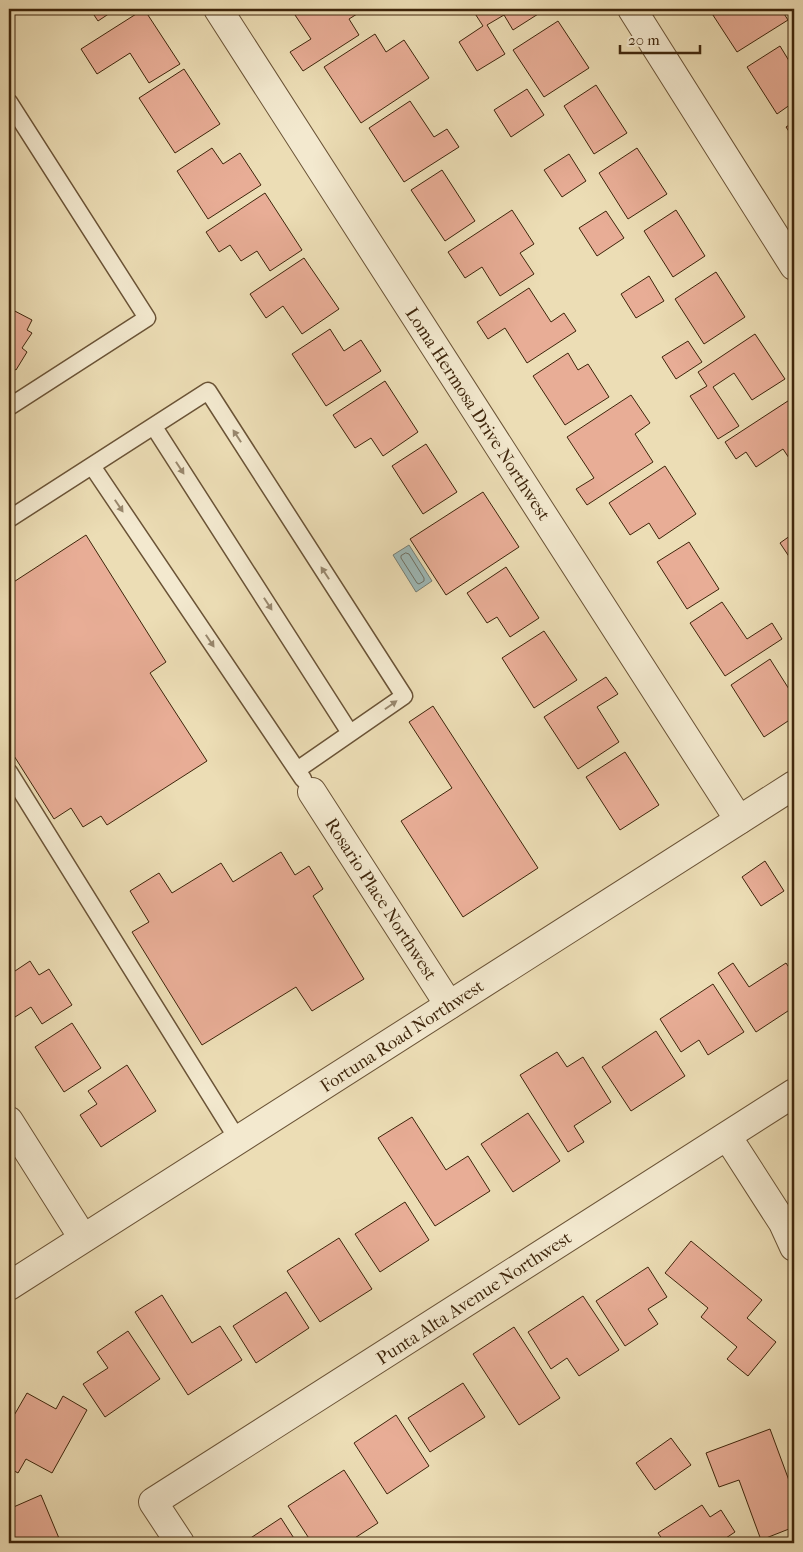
<svg xmlns="http://www.w3.org/2000/svg" width="803" height="1552" font-family="'IM FELL French Canon',serif">
  <rect width="100%" height="100%" fill="#ecddb5"/>
  <filter id="stains"><feTurbulence type="fractalNoise" baseFrequency=".004" numOctaves="4"/><feColorMatrix values="0 0 0 0 .2 0 0 0 0 .09 0 0 0 0 .02 0 0 0 .5 -.17"/></filter>
  <radialGradient id="worn" r=".72"><stop offset=".6" stop-color="#630" stop-opacity="0"/><stop offset="1" stop-color="#630" stop-opacity=".3"/></radialGradient>
  <path fill="#9db9b8" stroke="#777e73" d="M409,545l23,36 -16,11 -23,-37z"/>
  <g fill="none" stroke-linecap="round" stroke-linejoin="round">
    <path stroke="#6e6f62" stroke-width="1" d="M406,553l3,1 15,24v3l-5,3 -2,-1 -16,-25v-2z"/>
  </g>
  <path fill="#e8ad96" stroke="#3e250b" d="M90,9h26l-18,12z
    M144,9l36,55 -31,19 -19,-30 -33,21 -16,-25z
    M291,9h74l-16,10 10,16 -56,36 -13,-19 21,-13z
    M472,9h74l-33,21 -9,-15 -17,10 18,29 -28,17 -18,-29 24,-16z
    M709,9h72l7,11 -51,32z
    M558,21l31,47 -45,29 -31,-47z
    M375,34l11,18 18,-12 25,38 -68,45 -37,-56z
    M780,46l14,23v33l-17,12 -30,-47z
    M184,69l36,55 -45,29 -36,-55z
    M596,85l31,48 -33,21 -30,-48z
    M527,89l17,26 -33,22 -17,-27z
    M410,101l24,36 13,-8 12,18 -55,35 -35,-54z
    M794,122v17l-8,-12z
    M212,148l11,16 17,-11 21,32 -53,34 -31,-48z
    M637,148l30,46 -39,25 -29,-46z
    M569,154l17,27 -24,16 -18,-27z
    M442,170l33,51 -30,20 -34,-51z
    M265,193l37,57 -32,21 -13,-20 -16,10 -11,-16 -11,7 -13,-20z
    M512,210l22,34 -14,9 14,21 -34,22 -18,-29 -17,11 -17,-26z
    M676,210l29,46 -32,21 -29,-46z
    M606,211l18,27 -27,18 -18,-28z
    M304,258l35,51 -37,25 -19,-28 -17,12 -16,-24z
    M716,272l29,45 -41,27 -29,-45z
    M649,276l15,25 -28,17 -15,-24z
    M529,288l22,34 13,-9 12,18 -49,32 -22,-35 -17,11 -11,-17z
    M9,308l23,12 -5,10 5,3 -10,15 5,4 -11,18 -7,-4z
    M330,329l14,22 17,-11 20,31 -55,35 -34,-52z
    M755,334l30,45 -33,21 -18,-27 -21,14 26,39 -21,13 -28,-43 17,-10 -9,-14z
    M688,341l14,21 -26,17 -14,-22z
    M568,353l10,17 10,-6 21,33 -44,28 -32,-49z
    M385,381l33,51 -35,24 -12,-18 -16,10 -22,-33z
    M631,395l19,28 -15,11 18,28 -66,43 -11,-16 18,-11 -27,-41z
    M794,397v67h-1l-10,-15 -27,18 -10,-15 -10,7 -11,-17z
    M426,444l31,48 -34,22 -31,-48z
    M665,466l31,48 -37,25 -10,-16 -19,12 -21,-32z
    M483,492l36,55 -73,48 -36,-56z
    M794,533v31l-14,-21z
    M86,535l80,127 -16,11 57,88 -100,64 -6,-9 -18,11 -12,-19 -17,11 -45,-71v-163z
    M689,542l30,47 -32,20 -30,-47z
    M506,567l33,51 -29,19 -13,-20 -10,6 -20,-30z
    M722,602l25,37 25,-16 10,16 -57,37 -35,-53z
    M544,631l33,49 -43,28 -32,-50z
    M770,659l24,38v20l-30,20 -33,-52z
    M606,677l12,17 -21,13 22,35 -41,27 -34,-52z
    M433,706l105,162 -75,49 -62,-96 51,-33 -43,-66z
    M625,752l34,53 -39,25 -34,-53z
    M281,852l14,23 14,-9 14,23 -10,7 51,83 -52,32 -16,-24 -94,58 -70,-113 17,-10 -19,-31 29,-18 13,20 49,-30 12,19z
    M765,861l19,30 -23,15 -19,-29z
    M30,961l9,14 10,-6 23,36 -30,19 -11,-17 -16,10 -6,-10v-32z
    M733,963l16,24 37,-24 8,12v32l-38,25 -38,-59z
    M713,984l31,48 -36,23 -9,-15 -18,12 -21,-33z
    M72,1023l29,45 -37,24 -29,-45z
    M656,1031l29,45 -54,35 -29,-44z
    M557,1052l10,15 16,-10 28,45 -37,24 10,16 -16,10 -48,-77z
    M127,1065l29,46 -55,36 -21,-32 17,-11 -9,-13z
    M528,1113l32,48 -47,31 -32,-48z
    M412,1117l34,53 22,-14 22,35 -55,35 -57,-88z
    M405,1202l24,38 -49,32 -25,-38z
    M339,1238l33,51 -52,33 -33,-51z
    M691,1241l71,59 -15,18 29,24 -28,34 -21,-17 10,-12 -36,-30 7,-9 -43,-35z
    M648,1267l19,30 -19,12 10,15 -33,22 -29,-45z
    M286,1292l23,36 -53,35 -23,-37z
    M162,1295l30,48 28,-17 22,34 -54,35 -53,-83z
    M583,1296l36,54 -40,26 -12,-18 -16,11 -23,-37z
    M514,1327l46,71 -41,27 -46,-71z
    M128,1331l32,48 -55,38 -22,-33 25,-16 -11,-16z
    M463,1383l22,34 -55,35 -22,-34z
    M27,1393l29,16 7,-13 24,14 -35,63 -26,-14 -8,14 -9,-5v-44z
    M396,1415l33,51 -42,28 -33,-51z
    M770,1429l24,65v33l-33,13 -22,-60 -20,7 -13,-34z
    M671,1438l20,27 -36,25 -19,-27z
    M344,1470l34,53 -31,20h-35l-24,-37z
    M41,1495l20,48h-52v-34z
    M702,1505l8,12 11,-7 14,22 -15,10 1,1h-56l-7,-10z
    M281,1518l16,25h-54z"/>
  <g fill="none" stroke-linecap="round" stroke-linejoin="round">
    <g stroke="#6a5336" stroke-width="19">
      <path id="service" d="M9,102l138,216 -138,89
        M154,427l196,306
        M92,466l211,313
        M9,519l199,-128 196,305 -107,74
        M9,772l229,368"/>
    </g>
    <g stroke="#6a5336" stroke-width="30">
      <path id="minor" d="M218,9l521,811
        M312,792l137,213
        M9,1121l74,117
        M727,1136l56,87 11,24
        M180,1543l-27,-41 641,-409"/>
    </g>
    <g stroke="#6a5336" stroke-width="30">
      <path id="tertiary" d="M632,9l162,257
        M9,1286l785,-501"/>
    </g>
    <use href="#service" stroke="#f3e9cf" stroke-width="16"/>
    <use href="#minor" stroke="#f3e9cf" stroke-width="28"/>
    <use href="#tertiary" stroke="#f3e9cf" stroke-width="28"/>
  </g>
  <defs><path id="oneway-solid" d="M-6-.8H1V-3.2L6.5 0L1 3.2V.8H-6Z" transform="scale(1.25)"/></defs>
  <g fill="#98876d">
    <use href="#oneway-solid" transform="translate(237 436) rotate(-123)"/>
    <use href="#oneway-solid" transform="translate(180 468) rotate(57)"/>
    <use href="#oneway-solid" transform="translate(119 506) rotate(56)"/>
    <use href="#oneway-solid" transform="translate(325 573) rotate(-123)"/>
    <use href="#oneway-solid" transform="translate(268 604) rotate(57)"/>
    <use href="#oneway-solid" transform="translate(210 641) rotate(56)"/>
    <use href="#oneway-solid" transform="translate(391 705) rotate(-35)"/>
  </g>
  <g text-anchor="middle" stroke-width="4" stroke-linejoin="round" paint-order="stroke">
    <g font-size="18" fill="#3e250b" stroke="#f3e9cf">
      <text transform="translate(478 414) rotate(57)" y="6">Loma Hermosa Drive Northwest</text>
      <text transform="translate(381 899) rotate(57)" y="6">Rosario Place Northwest</text>
      <text transform="translate(402 1036) rotate(-33)" y="6">Fortuna Road Northwest</text>
      <text transform="translate(474 1298) rotate(-33)" y="6">Punta Alta Avenue Northwest</text>
    </g>
  </g>
  <rect width="803" height="1552" fill="none" stroke="#ecddb5" stroke-width="30"/>
  <rect x="10" y="10" width="783" height="1532" fill="none" stroke="#3e250b" stroke-width="2.5"/>
  <rect x="15" y="15" width="773" height="1522" fill="none" stroke="#3e250b"/>
  <path d="M620 45v8h80v-8" fill="none" stroke="#3e250b" stroke-width="2.5"/>
  <text x="628" y="45" font-size="15" fill="#3e250b" stroke="#f3e9cf" stroke-width="4" paint-order="stroke">20 m</text>
  <rect width="100%" height="100%" filter="url(#stains)"/>
  <rect width="100%" height="100%" fill="url(#worn)"/>
</svg>
